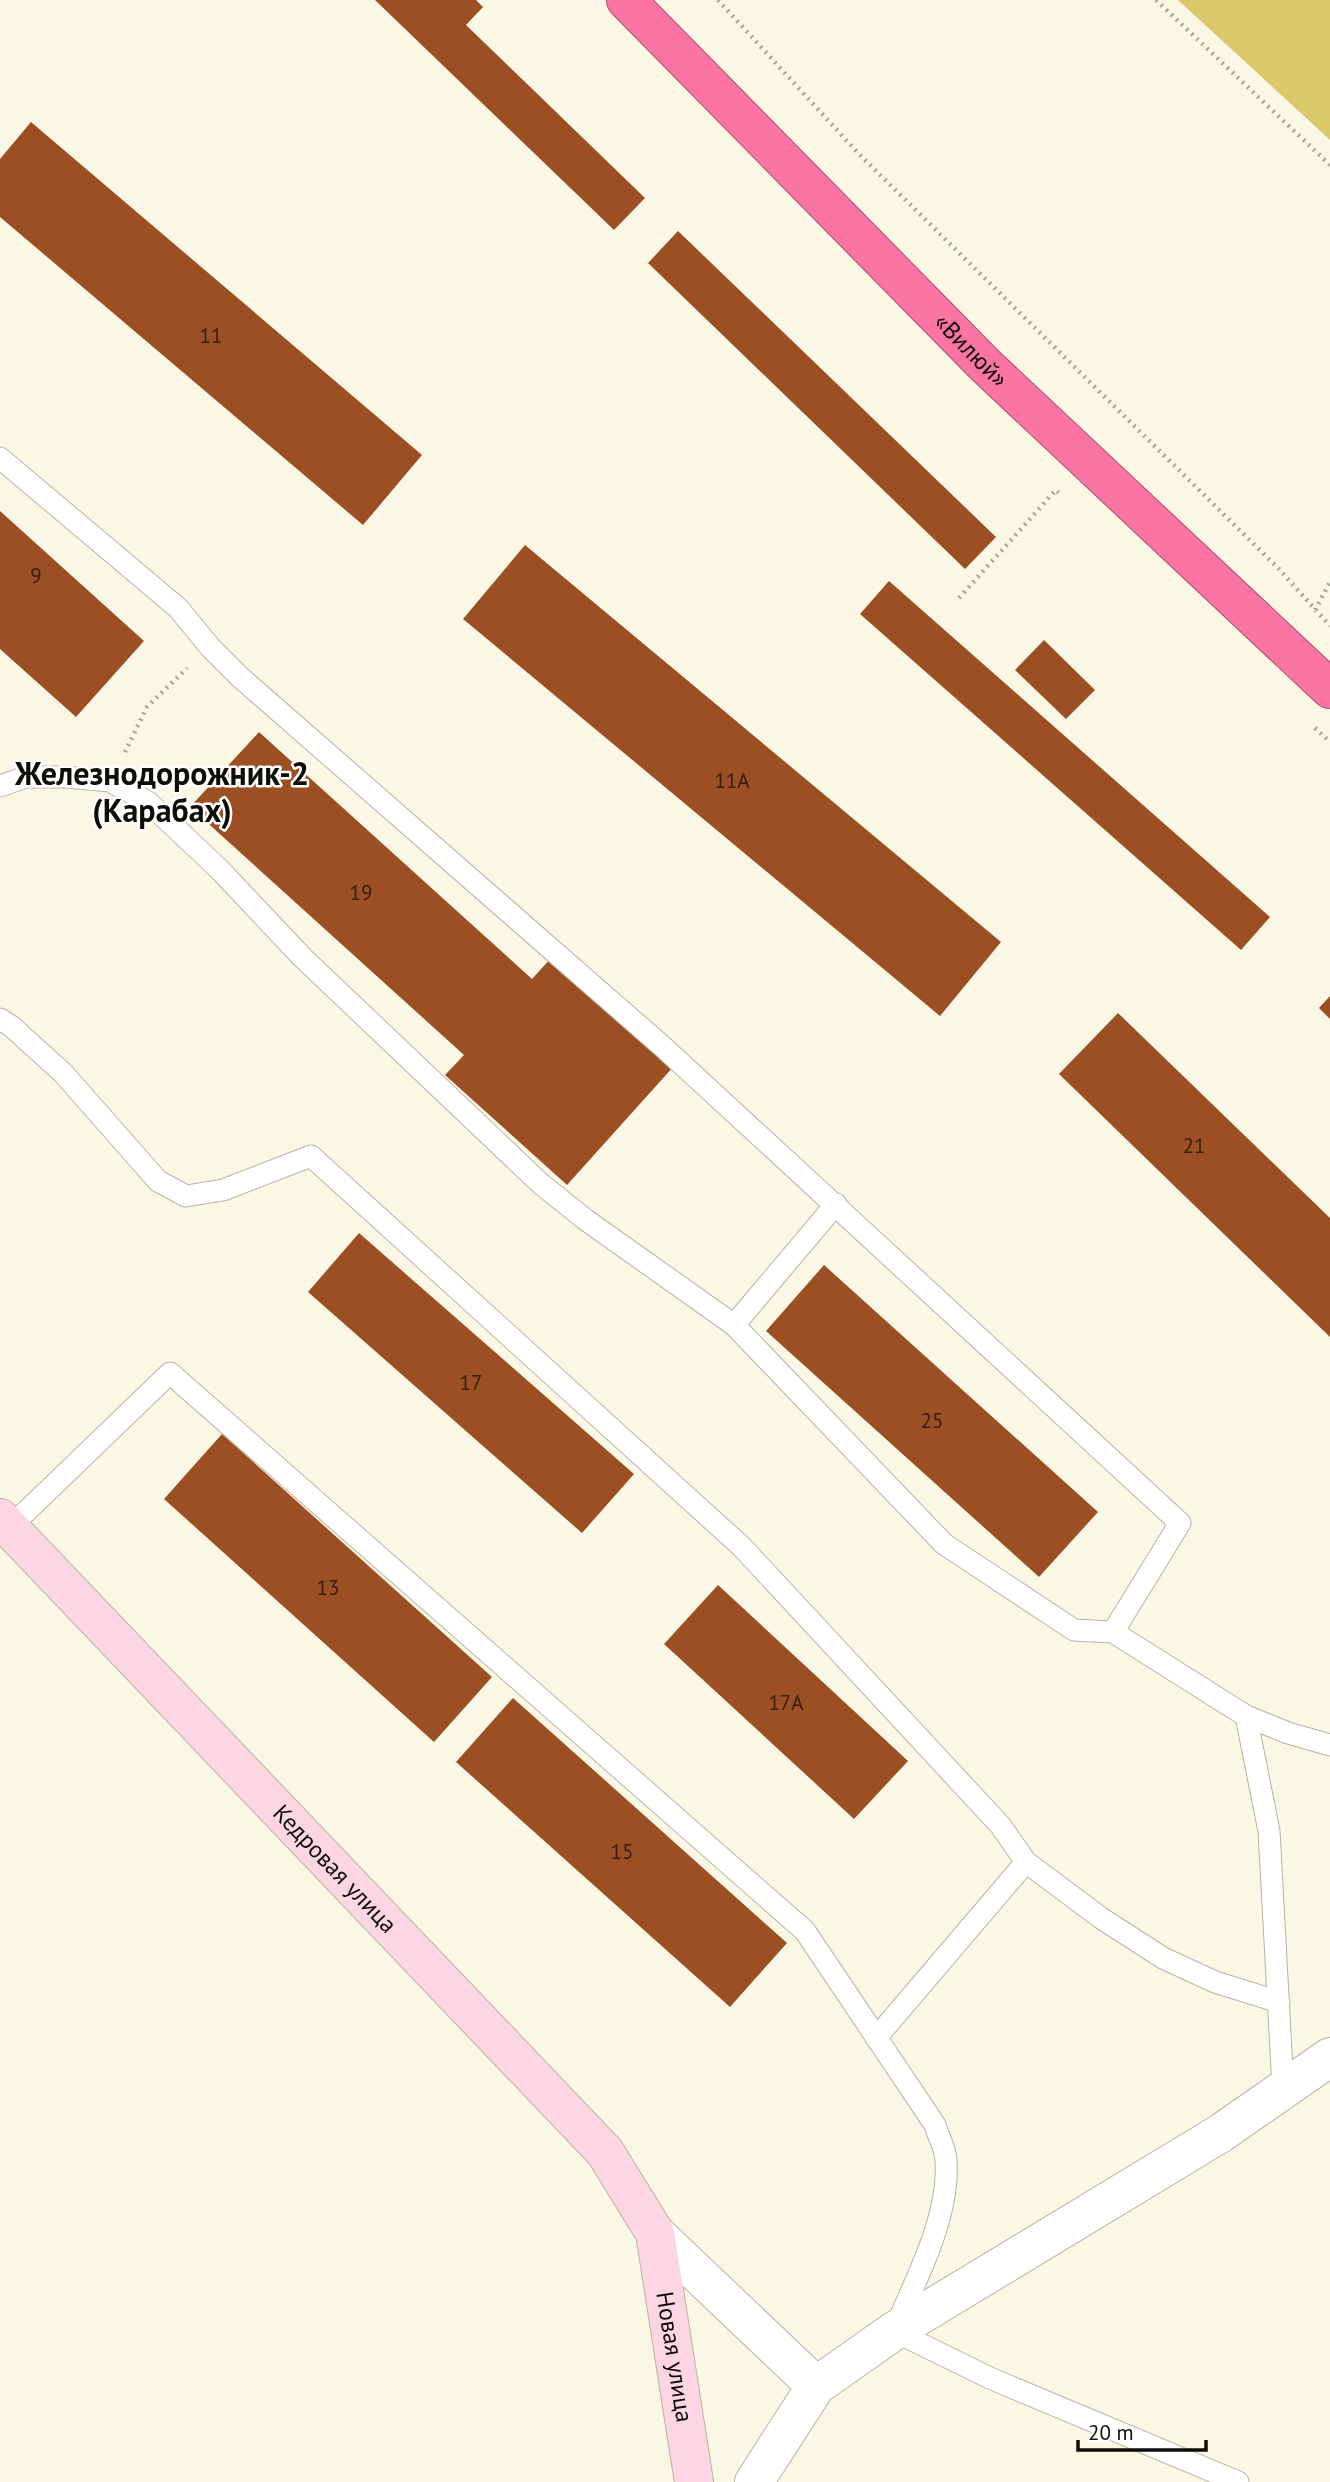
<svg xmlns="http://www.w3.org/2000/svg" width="1330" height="2482" font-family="'PT Sans',sans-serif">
  <rect width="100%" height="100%" fill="#faf7e5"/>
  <path fill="#dac86a" d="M1178,0h152v140z"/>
  <path fill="#9c4f23" d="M375,0h101l7,7 -17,18 179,173 -31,32z
    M31,122l391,333 -59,70 -363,-308v-58z
    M678,231l318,306 -31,32 -317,-306z
    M0,511l144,130 -68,76 -76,-68z
    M525,545l476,397 -61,74 -477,-397z
    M889,581l381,336 -29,33 -381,-336z
    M1044,640l51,50 -29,29 -51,-49z
    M259,732l273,247 20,-22 122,109 -107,119 -122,-110 19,-20 -274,-248z
    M1330,996v23l-11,-11z
    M1118,1013l212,205v119l-271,-263z
    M359,1233l275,241 -52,59 -274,-241z
    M824,1265l274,247 -59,65 -273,-246z
    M222,1434l270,243 -58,65 -270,-243z
    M718,1585l190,176 -54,58 -190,-175z
    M513,1698l274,245 -57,64 -274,-245z"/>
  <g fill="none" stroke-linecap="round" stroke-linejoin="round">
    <g stroke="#b7b4a3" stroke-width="23">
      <path id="lane" d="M0,458l178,150 32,39 31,31 421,368 518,477 -67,109 -39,-2 -130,-86 -210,-219 -148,-105 -45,-36 -239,-227 -82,-87 -72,-68 -38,-21 -43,-4h-41l-26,9
        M0,1019l11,7 52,47 95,108 28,15 37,-6 88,-34 431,391 258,278 26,37 75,56 62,40 52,24 64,20
        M734,1325l102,-121
        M9,1528l161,-155 635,558 130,194c3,11 11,24 11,36 4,56 -31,120 -52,170l98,48 246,103
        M1113,1632l133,84 23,115 14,257
        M1246,1716l42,17 42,12
        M876,2038l150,-176"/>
    </g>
    <g stroke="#b7b4a3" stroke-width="40">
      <path id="street" d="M655,2233l161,153
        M754,2482l62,-96 78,-55 327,-198 109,-76"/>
    </g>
    <g stroke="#b7b4a3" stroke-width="40">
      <g id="secondary">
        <path id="s1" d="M0,1518l605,634 50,81 39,249"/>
      </g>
    </g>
    <g stroke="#a9506d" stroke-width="40">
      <g id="highway">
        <path id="s2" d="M626,0l359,365 345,324"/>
      </g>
    </g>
    <path stroke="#a6a496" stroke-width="4.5" stroke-dasharray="2 5" stroke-linecap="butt" d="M718,0l140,153 421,416 51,57
      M1156,0l174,165
      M959,598l97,-108 3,3
      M1315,610l15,-28
      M1315,728l15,14
      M125,752l22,-45 40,-39"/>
    <use href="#lane" stroke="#fff" stroke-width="21"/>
    <use href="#street" stroke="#fff" stroke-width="38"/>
    <use href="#secondary" stroke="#fed5e3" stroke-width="38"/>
    <use href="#highway" stroke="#fc74a3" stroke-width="38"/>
  </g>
  <g text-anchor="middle" stroke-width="5" stroke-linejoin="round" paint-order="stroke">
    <g font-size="21" fill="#321e0f">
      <text x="211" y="343">11</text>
      <text x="36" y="583">9</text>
      <text x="732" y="788">11А</text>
      <text x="361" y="900">19</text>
      <text x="1194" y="1153">21</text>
      <text x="471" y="1390">17</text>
      <text x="932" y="1428">25</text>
      <text x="328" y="1595">13</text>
      <text x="786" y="1710">17А</text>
      <text x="622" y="1859">15</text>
    </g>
    <g font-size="24" fill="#0e0d08" stroke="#fff">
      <text dy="8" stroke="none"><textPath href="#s2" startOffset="492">«Вилюй»</textPath></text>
      <text dy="8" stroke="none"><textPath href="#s1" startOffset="485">Кедровая улица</textPath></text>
      <text dy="8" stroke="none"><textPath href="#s1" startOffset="1097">Новая улица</textPath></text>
    </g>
    <g font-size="32" font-weight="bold" fill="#0e0d08" stroke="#fff">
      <text x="162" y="785">Железнодорожник-2<tspan x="162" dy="37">(Карабах)</tspan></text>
    </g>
  </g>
  <path d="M1078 2440v10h128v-10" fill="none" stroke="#0e0d08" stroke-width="3.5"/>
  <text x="1088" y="2440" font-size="21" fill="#0e0d08" stroke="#ffffff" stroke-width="5" paint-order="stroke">20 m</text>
</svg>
